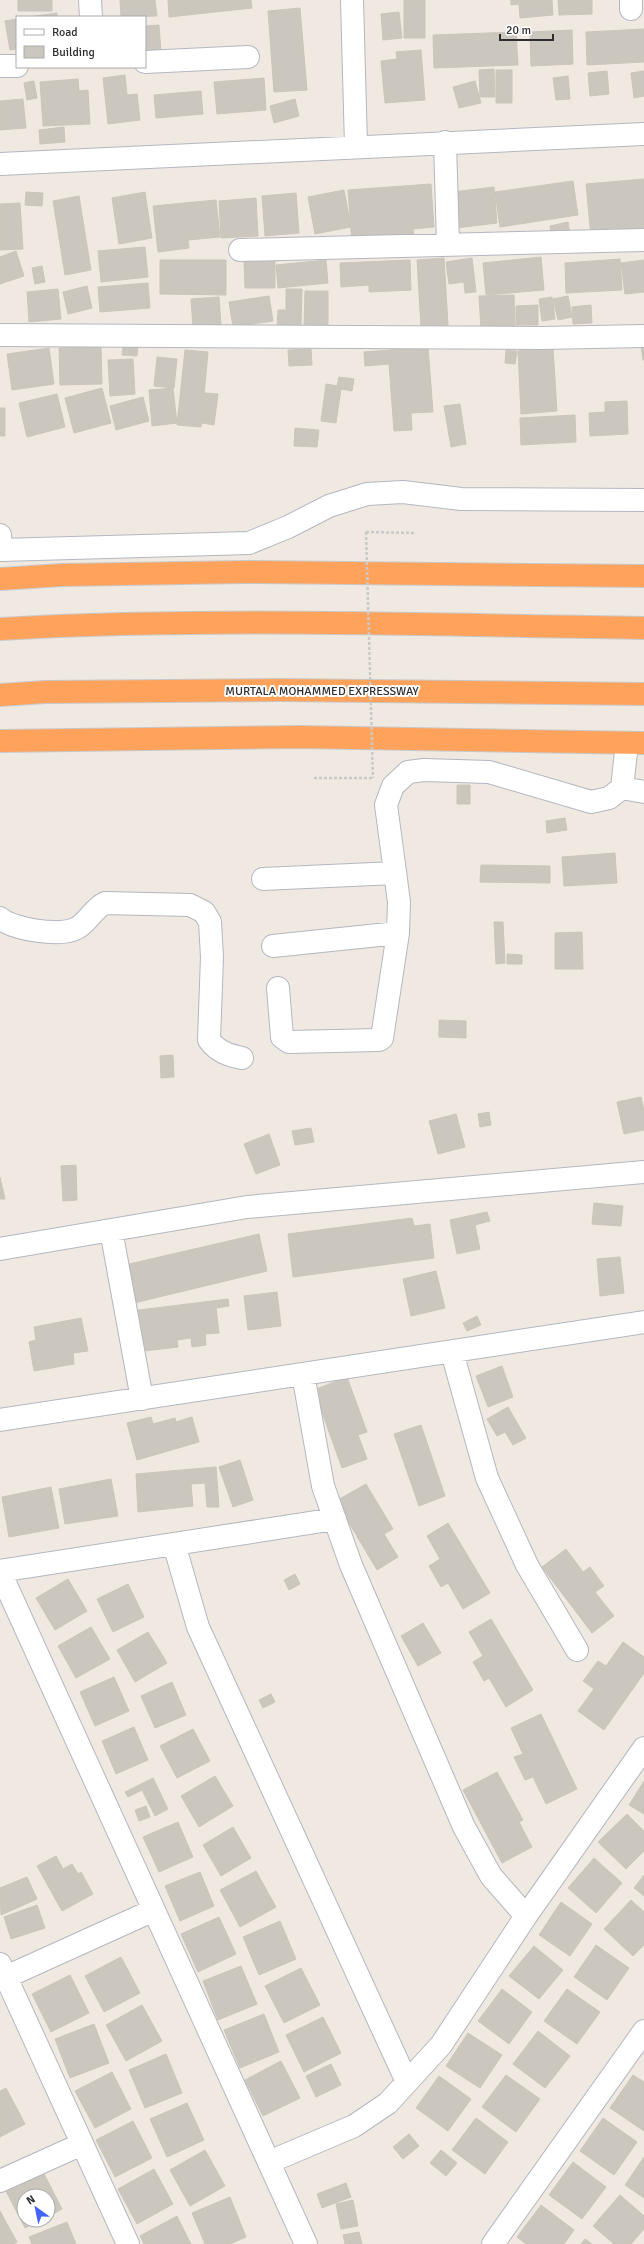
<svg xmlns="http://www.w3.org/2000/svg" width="644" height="2244" font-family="Signika,sans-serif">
  <rect width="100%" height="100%" fill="#efe9e1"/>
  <path fill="#cbc7bf" stroke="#cbc5ba" d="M18,0h34v11h-34z
    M120,0h35l2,16 -36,1z
    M168,0h83l1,8 -83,9z
    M404,0h21v38h-21z
    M511,0h41l1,15 -33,3 -1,-14 -8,1z
    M558,0h34v14l-33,1z
    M300,8l7,82 -33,2 -6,-81z
    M399,12l3,26 -19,2 -2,-26z
    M57,13v4h-28z
    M17,19v30l-7,1 -5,-29z
    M159,25l2,27 -16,2v-28z
    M644,29v33l-57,3 -1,-33z
    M572,30l1,34 -42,2 -1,-34z
    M516,32l2,33 -84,3 -1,-33z
    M421,50l4,50 -40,3 -4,-42 16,-2 -1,-7z
    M494,69l1,28h-15l-1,-27z
    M496,70h16v33h-16z
    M607,71l2,23 -19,2 -2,-23z
    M644,71v25l-10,2 -3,-25z
    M125,75l2,20 10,-1 3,26 -32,4 -5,-46z
    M568,76l2,23 -14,1 -3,-22z
    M264,78l2,32 -49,4 -3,-32z
    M78,79l1,12 9,-1 2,34 -47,2 -3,-44z
    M34,81l3,17 -10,2 -3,-17z
    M475,81l6,22 -22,5 -6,-21z
    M201,91l2,23 -47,4 -2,-23z
    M23,99l3,29 -26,2v-29z
    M295,99l4,17 -25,7 -4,-17z
    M64,127l1,15 -25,2 -1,-14z
    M644,179v53l-53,5 -5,-53z
    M573,181l5,34 -78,12 -5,-35z
    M431,184l3,43 -21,2 1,10 -62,5 -4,-54z
    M494,187l3,36 -41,5 -3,-36z
    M344,190l7,37 -36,7 -7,-37z
    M26,192l17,1 -1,13 -17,-1z
    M145,192l7,46 -33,6 -7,-46z
    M296,193l3,40 -34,3 -3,-40z
    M79,196l12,74 -26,5 -12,-74z
    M256,198l2,38 -37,2 -2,-37z
    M216,200l4,37 -32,3 1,8 -31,4 -5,-46z
    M20,203l3,46 -23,1v-46z
    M568,222l2,12 -19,3 -1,-11z
    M145,247l3,30 -47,5 -3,-31z
    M16,251l8,25 -24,8v-27z
    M541,257l3,33 -58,5 -3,-32z
    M444,258l4,67 -27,2 -4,-67z
    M472,258l4,34 -11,1 -1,-11 -15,2 -3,-22z
    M620,259l2,31 -56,3 -1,-30z
    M160,260h66v35l-66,-1z
    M275,260v28h-30l-1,-27z
    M326,260l2,23 -50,5 -2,-23z
    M410,260l1,30 -42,2v-7l-28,2 -1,-24z
    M644,260v32l-19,2 -4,-31z
    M42,266l3,16 -10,2 -3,-16z
    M148,283l2,25 -50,4 -2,-25z
    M87,286l5,22 -24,6 -5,-22z
    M58,289l3,30 -32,3 -2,-30z
    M286,289h16l-1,39h-24l1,-18h8z
    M305,291h23v37h-24z
    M514,295l1,32 -34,2 -2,-33z
    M269,296l4,25 -40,6 -4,-25z
    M568,296l4,21 -14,3 -5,-21z
    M219,297l2,28 -28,2 -2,-28z
    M552,297l3,22 -13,2 -3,-22z
    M538,305v20h-22v-19z
    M591,305l1,18 -19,1 -1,-17z
    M123,344l15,1 -1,11 -15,-1z
    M641,346h3v14h-1z
    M101,347l1,37 -42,1 -1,-37z
    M428,347l5,65 -22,1 1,17 -18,1 -5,-67 -24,2 -1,-14z
    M49,348l5,36 -42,6 -5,-36z
    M553,348l4,63 -36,3 -3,-63z
    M311,349l1,16 -23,1 -1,-16z
    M185,350l23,2 -7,75 -24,-2z
    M506,350l11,1 -2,13 -10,-1z
    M157,357l20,2 -3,29 -20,-2z
    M133,359l2,35 -25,2 -2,-36z
    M339,377l15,2 -2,12 -11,-2 -5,34 -15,-2 5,-37 11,2z
    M102,388l9,35 -37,10 -9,-35z
    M173,388l4,35 -25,3 -3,-36z
    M205,393l13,1 -4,31 -12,-2z
    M57,394l8,33 -38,10 -8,-34z
    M143,397l6,24 -33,9 -6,-24z
    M627,401l1,33 -38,2 -1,-23 16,-1v-10z
    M460,404l6,40 -15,3 -7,-41z
    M0,408h5v28h-5z
    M575,415l1,27 -55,3 -1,-27z
    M295,428l24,2 -2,17 -23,-1z
    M457,785h13v19h-13z
    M565,818l2,12 -20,3 -1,-12z
    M615,853l2,30 -53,3 -2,-29z
    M481,865l69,1v17l-70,-1z
    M494,922h9l2,41 -9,1z
    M582,932l1,37h-28v-36z
    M507,954l15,1v9h-15z
    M439,1020l27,1v17l-27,-1z
    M173,1055l1,22 -13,1 -1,-22z
    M641,1097l3,13v20l-20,4 -7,-32z
    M489,1112l2,13 -11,2 -2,-13z
    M456,1114l9,33 -27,7 -9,-33z
    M311,1128l3,14 -19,3 -3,-14z
    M269,1134l11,31 -24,9 -12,-30z
    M76,1165l1,35 -14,1 -2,-35z
    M0,1177l5,22h-5z
    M594,1203l29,3 -2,20 -29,-2z
    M487,1212l3,9 -15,4 5,24 -23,5 -7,-34z
    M412,1218l2,8 16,-2 4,34 -141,19 -5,-43z
    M259,1234l8,37 -133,32 -9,-38z
    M620,1257l4,36 -24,3 -3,-37z
    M436,1271l9,37 -34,8 -8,-37z
    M277,1292l4,34 -33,4 -4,-34z
    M228,1299l1,7 -13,2 3,25 -14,1 1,11 -14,2 -1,-9 -14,2 1,7 -42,5 -5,-41z
    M477,1316l4,9 -14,6 -4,-8z
    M81,1318l7,33 -15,2 1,11 -40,7 -5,-29 7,-2 -2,-13z
    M502,1366l11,31 -25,10 -12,-31z
    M347,1377l20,55 -9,3 9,24 -25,9 -28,-78z
    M508,1407l18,31 -13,7 -8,-13 -8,4 -10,-17z
    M151,1417l2,7 22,-6 1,4 16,-5 7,25 -62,18 -10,-37z
    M421,1425l24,71 -26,10 -25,-72z
    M240,1460l13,40 -20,7 -14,-40z
    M216,1467l3,40h-12l-2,-24 -14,1 2,22 -55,6 -2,-38z
    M111,1479l7,37 -53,8 -6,-35z
    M366,1484l27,45 -9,5 14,23 -21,13 -41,-69z
    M51,1487l8,41 -50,9 -7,-40z
    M448,1523l42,70 -27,16 -15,-26 -7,4 -12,-21 11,-7 -13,-23z
    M566,1549l17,23 7,-5 14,19 -9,6 19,24 -22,17 -50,-66z
    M295,1574l5,10 -11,6 -5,-10z
    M68,1579l19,32 -32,19 -19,-32z
    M128,1584l16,33 -31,15 -16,-33z
    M491,1619l42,71 -27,17 -17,-29 -5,3 -11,-19 10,-6 -14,-24z
    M423,1623l18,30 -23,13 -17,-30z
    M91,1627l19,32 -34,19 -18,-32z
    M148,1632l19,31 -32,19 -18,-32z
    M623,1642l21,15v16l-40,57 -26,-19 16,-22 -11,-8 15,-20 8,5z
    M114,1677l15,34 -34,15 -15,-34z
    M172,1682l14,33 -31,13 -14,-32z
    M271,1694l4,8 -12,6 -4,-8z
    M541,1714l36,75 -31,15 -13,-27 -8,3 -11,-23 9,-3 -12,-26z
    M134,1727l14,33 -32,14 -14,-33z
    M193,1729l17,32 -33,17 -17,-32z
    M497,1772l26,48 -4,2 13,25 -30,16 -39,-73z
    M215,1776l18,30 -34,21 -18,-31z
    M153,1778l15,31 -13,7 -13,-26 -14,7 -3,-5z
    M644,1781v33l-15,-9z
    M146,1806l4,11 -11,4 -4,-11z
    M627,1814l17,17v20l-18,18 -28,-27z
    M178,1822l15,35 -34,15 -16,-35z
    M233,1827l18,31 -30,18 -18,-31z
    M56,1856l7,13 9,-5 6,10 3,-2 12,22 -31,17 -25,-45z
    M594,1858l28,25 -26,30 -28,-25z
    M256,1871l20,36 -36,20 -20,-37z
    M200,1872l14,34 -34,15 -15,-35z
    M644,1875v21l-10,-8z
    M27,1877l10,22 -36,16 -1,-27z
    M631,1900l13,12v33l-11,11 -29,-27z
    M561,1902l31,22 -22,32 -31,-21z
    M37,1905l8,23 -34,11 -7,-22z
    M219,1917l17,37 -38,18 -17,-38z
    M280,1921l16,38 -37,16 -16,-38z
    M596,1945l33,23 -22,32 -33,-23z
    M534,1946l29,24 -24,29 -30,-23z
    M121,1957l19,36 -36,19 -19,-36z
    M241,1966l16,38 -39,16 -15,-39z
    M301,1968l19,37 -36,18 -19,-37z
    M70,1975l19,38 -38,19 -19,-38z
    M502,1989l30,23 -23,32 -31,-23z
    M567,1989l33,23 -23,32 -33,-23z
    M142,2005l20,36 -36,20 -20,-36z
    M264,2014l15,38 -39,16 -16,-38z
    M323,2017l18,36 -37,19 -18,-37z
    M94,2024l15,39 -39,15 -15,-39z
    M538,2031l32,25 -25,32 -32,-24z
    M468,2033l34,22 -22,33 -34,-22z
    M166,2054l16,39 -37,15 -16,-38z
    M281,2061l19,37 -37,18 -18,-36z
    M331,2064l10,21 -25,12 -10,-21z
    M112,2072l19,37 -36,19 -20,-37z
    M506,2075l34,24 -24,33 -34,-25z
    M633,2075l11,7v49l-34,-23z
    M439,2076l32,23 -23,32 -32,-23z
    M6,2088l19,36 -25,13v-46z
    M187,2103l17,37 -37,17 -17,-38z
    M476,2118l32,24 -23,32 -33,-24z
    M603,2118l34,24 -23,33 -34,-24z
    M133,2121l19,37 -37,19 -19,-37z
    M409,2134l10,12 -16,13 -10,-12z
    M205,2150l20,36 -35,20 -20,-36z
    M441,2150l16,13 -11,13 -16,-13z
    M644,2157v41l-19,-13z
    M573,2162l33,25 -24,32 -33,-24z
    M154,2169l19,35 -36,20 -19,-35z
    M43,2172l19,37 -14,8v-21h-24v24h18l-17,8 -19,-37z
    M346,2183l5,14 -29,11 -5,-14z
    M620,2195l24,21v13l-13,15h-17l-21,-18z
    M230,2197l16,40 -16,7h-25l-13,-31z
    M353,2200l5,26 -17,3 -5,-25z
    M541,2205l33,25 -10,14h-38l-9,-7z
    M0,2211l17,31 -3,2h-14z
    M177,2216l14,28h-47l-4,-8z
    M67,2222l9,22h-44l-3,-7z
    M359,2232l3,12h-17l-2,-9z
    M585,2239l7,5h-11z"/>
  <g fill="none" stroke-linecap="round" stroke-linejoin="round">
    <g stroke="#b4b7c1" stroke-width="24">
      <path id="minor" d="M90,0l1,17
        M352,0l4,146
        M631,0v9
        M145,62l103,-5
        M0,66h17
        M445,142l3,102
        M0,164l644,-30
        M240,250l404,-10
        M0,335l542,3 102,-2
        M0,535l1,15 248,-7 39,-16 41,-21 38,-12 36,-2 58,7 183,1
        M622,788l22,4
        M263,879l132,-6
        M0,918c14,12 62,19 77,10 12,-7 16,-19 28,-25l85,2 14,7 6,10 2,35 -3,83c9,12 19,15 33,18
        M273,946l125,-13
        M278,988l4,49 7,5 90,-2 3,-2 16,-105 1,-31 -13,-97 7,-19 15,-14 16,-2 65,2 102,30 18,-4 13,-10 5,-45
        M111,1230l31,169
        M0,1249l247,-42 397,-35
        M452,1352l35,126 40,87 50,85
        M303,1374l20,112 28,79 113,262 27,49 35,40
        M0,1420l644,-98
        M174,1544l24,83 209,455
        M0,1571l335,-52
        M0,1572l306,672
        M0,1964l128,280
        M6,1977l148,-67
        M269,2162l85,-36 34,-23 53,-58 85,-129 118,-168
        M0,2181l82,-37
        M493,2244l151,-213"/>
    </g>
    <g stroke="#c9c9c9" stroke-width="24">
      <path id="highway" d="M0,579l62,-4 183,-3 399,4
        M0,629c214,-12 430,-4 644,-1
        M0,695l45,-3 233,-2 366,4
        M0,741l300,-4 344,6"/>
    </g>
    <path stroke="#c9c9c9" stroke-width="2.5" stroke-dasharray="3 2" stroke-linecap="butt" d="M366,532l50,1
      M314,778h59"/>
    <use href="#minor" stroke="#fff" stroke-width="22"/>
    <use href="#highway" stroke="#ffa35c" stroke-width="22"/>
    <path stroke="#c9c9c9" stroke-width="2.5" stroke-dasharray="3 2" stroke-linecap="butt" d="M366,532l7,246"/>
  </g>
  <g text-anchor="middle" stroke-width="4" stroke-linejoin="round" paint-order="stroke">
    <g font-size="12" fill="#2e2e2e" stroke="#fff">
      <text x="322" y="695">MURTALA MOHAMMED EXPRESSWAY</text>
    </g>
  </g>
  <rect x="16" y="16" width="130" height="52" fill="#ffffff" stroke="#ababab"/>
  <rect x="24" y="29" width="20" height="6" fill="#ffffff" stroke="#ababab"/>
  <text x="52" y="36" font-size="12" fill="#2e2e2e">Road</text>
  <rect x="24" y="46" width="20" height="12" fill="#cbc7bf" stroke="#ababab"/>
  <text x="52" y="56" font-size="12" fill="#2e2e2e">Building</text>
  <g transform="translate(36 2208) rotate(327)"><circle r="19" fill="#ffffff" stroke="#ababab"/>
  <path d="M0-3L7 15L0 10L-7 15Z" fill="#4264fb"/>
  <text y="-6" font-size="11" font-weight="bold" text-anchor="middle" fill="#2e2e2e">N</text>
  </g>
  <path d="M500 34v6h53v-6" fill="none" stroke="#2e2e2e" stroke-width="2"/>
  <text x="506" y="34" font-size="12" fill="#2e2e2e" stroke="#ffffff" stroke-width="3" paint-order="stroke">20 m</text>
</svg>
